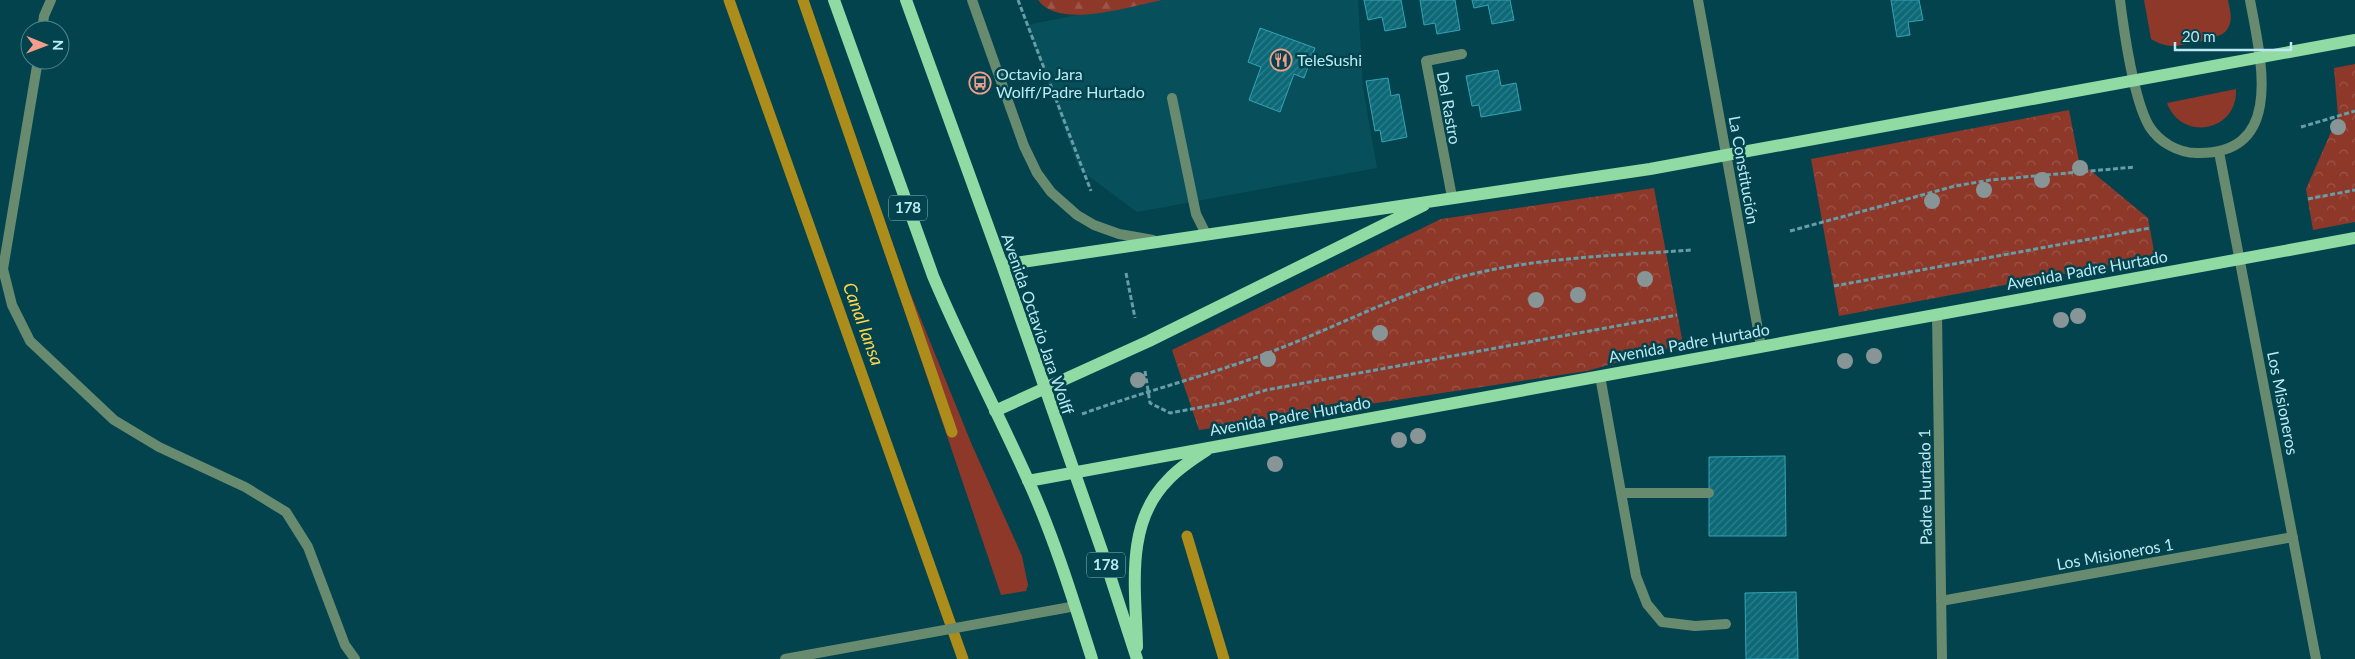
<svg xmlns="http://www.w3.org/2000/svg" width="2355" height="659" font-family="Lato,sans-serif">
  <defs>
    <pattern id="forest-firs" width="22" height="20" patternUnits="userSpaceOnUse" patternTransform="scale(1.25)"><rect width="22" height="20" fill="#8e382a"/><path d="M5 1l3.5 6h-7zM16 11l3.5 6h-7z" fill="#9c5549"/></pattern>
    <pattern id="park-crowns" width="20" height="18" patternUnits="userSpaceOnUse" patternTransform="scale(1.25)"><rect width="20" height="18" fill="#8e382a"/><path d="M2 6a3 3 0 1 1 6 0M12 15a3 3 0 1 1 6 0" fill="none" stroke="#9c5549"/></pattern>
    <pattern id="building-hatch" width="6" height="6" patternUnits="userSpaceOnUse" patternTransform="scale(1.25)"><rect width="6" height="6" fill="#0d6977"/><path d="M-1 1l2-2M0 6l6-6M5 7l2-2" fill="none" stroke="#2e7f8b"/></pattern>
  </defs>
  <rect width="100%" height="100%" fill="#03434d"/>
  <path fill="#07505b" d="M1153,0h205l5,88 14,80 -240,44 -58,-43 -52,-144z"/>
  <path fill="#8e382a" d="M799,0h7l103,290 63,155 50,111 6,29 -2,6 -25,4z
    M2144,0h84c2,11 6,21 -2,31 -7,8 -41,14 -53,15 -8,0 -15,-3 -22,-7z
    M2236,89c2,43 -55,53 -69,14z"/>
  <path fill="url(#forest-firs)" d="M1038,0h124c-31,6 -103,30 -124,0z"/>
  <path fill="url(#park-crowns)" d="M2355,64v158l-42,8 -7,-41 32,-73 -4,-48z
    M2069,110l10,51 69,57 7,39 -316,59 -28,-157z
    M1654,188l29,156 -96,27 -388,59 -27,-80 269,-131z"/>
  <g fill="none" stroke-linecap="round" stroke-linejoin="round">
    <path stroke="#ac8c1a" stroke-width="11" d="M729,0l234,659
      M803,0l149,432
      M1187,536l37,123"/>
  </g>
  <path fill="url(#building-hatch)" stroke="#35a3b6" d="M1364,0h37l5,27 -21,4 -3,-14 -14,3z
    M1420,0h35l5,30 -23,4 -2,-11 -11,2z
    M1472,0h38l4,20 -22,4 -4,-19 -14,3z
    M1891,0h28l4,20 -15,2 2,13 -13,2z
    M1260,28l55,20 -11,30 -10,-4 -14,38 -31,-12 12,-33 -13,-5z
    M1498,70l3,16 15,-3 5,27 -40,7 -2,-12 -7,1 -6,-30z
    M1388,78l3,18 8,-2 8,43 -25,5 -2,-12 -5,1 -9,-50z
    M1785,456l1,80h-77v-79z
    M1796,592l2,67h-52l-1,-66z"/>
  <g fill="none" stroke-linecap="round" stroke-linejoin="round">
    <path stroke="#669da6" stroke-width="3" stroke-dasharray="5 2.5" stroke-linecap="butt" d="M1018,0l73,191
      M2301,127l54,-16
      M2308,199l47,-9
      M1790,231l165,-45 35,-6 145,-13
      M1126,273l9,45
      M1834,286l316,-58
      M1145,371l5,32 20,10 54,-10 42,-13 411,-75
      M1082,414c63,-23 128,-39 191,-63 69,-26 135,-63 208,-79 69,-15 142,-17 211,-22"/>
    <path stroke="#688b70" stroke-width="10" d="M42,30l2,-14 7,-16
      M38,60l-35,209 9,36 18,36 84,79 45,27 86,40 41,25 22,35 37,98 10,14
      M1172,98l24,116 10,20
      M1600,376l36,200 11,28 15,18 33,4 31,-2
      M1621,493h88
      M785,659l291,-53"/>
    <path stroke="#688b70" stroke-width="10" d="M972,0l52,146 13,27 14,19 26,23 17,10 25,9 34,6
      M1698,0l63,346
      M2120,0c4,32 14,100 29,126 10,16 29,27 48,27 90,2 63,-97 53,-153
      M2219,152l97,507
      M1452,197l-26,-136 36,-7
      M1937,314l5,345
      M1941,601l352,-64"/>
    <path stroke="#90daa3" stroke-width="12" d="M834,0l99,276c29,69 64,135 95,204 26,57 45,119 64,179
      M906,0l96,265 100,286 35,108
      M1002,265l648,-96 705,-129
      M995,411l154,-70 275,-136
      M1028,481l1327,-243
      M1137,647c-1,-57 -13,-123 31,-167 11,-12 25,-21 39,-30"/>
  </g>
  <g fill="#879597">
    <circle cx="2338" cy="127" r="8"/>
    <circle cx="2080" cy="168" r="8"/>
    <circle cx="2042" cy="180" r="8"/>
    <circle cx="1984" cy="190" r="8"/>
    <circle cx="1932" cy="201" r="8"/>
    <circle cx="1645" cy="279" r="8"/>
    <circle cx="1578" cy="295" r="8"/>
    <circle cx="1536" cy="300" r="8"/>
    <circle cx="2078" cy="316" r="8"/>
    <circle cx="2061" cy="320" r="8"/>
    <circle cx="1380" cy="333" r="8"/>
    <circle cx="1874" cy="356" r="8"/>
    <circle cx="1268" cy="359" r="8"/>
    <circle cx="1845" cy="361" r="8"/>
    <circle cx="1138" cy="380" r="8"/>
    <circle cx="1418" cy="436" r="8"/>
    <circle cx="1399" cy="440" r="8"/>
    <circle cx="1275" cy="464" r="8"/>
  </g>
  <defs>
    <g id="restaurant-ring" transform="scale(1.125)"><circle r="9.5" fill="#03434d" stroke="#f49d8c" stroke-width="1.5"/><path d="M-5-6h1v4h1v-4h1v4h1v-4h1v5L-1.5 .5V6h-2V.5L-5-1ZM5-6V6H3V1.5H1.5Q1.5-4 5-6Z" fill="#f49d8c"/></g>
    <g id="bus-ring" transform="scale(1.125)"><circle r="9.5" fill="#03434d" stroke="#f49d8c" stroke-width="1.5"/><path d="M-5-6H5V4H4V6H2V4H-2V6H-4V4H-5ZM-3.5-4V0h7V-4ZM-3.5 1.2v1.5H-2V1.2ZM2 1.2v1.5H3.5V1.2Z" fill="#f49d8c"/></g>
  </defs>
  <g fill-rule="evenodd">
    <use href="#restaurant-ring" x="1281" y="60"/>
    <use href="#bus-ring" x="980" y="83"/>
  </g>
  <g text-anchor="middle" stroke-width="5" stroke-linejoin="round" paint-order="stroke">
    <g fill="#03434d" stroke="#84b8c1" stroke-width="1">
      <rect x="889" y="195.5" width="38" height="25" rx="4"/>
      <rect x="1087" y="552.5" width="38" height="25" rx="4"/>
    </g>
    <g font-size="15" font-weight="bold" fill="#bbeaf3">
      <text x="908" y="213">178</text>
      <text x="1106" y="570">178</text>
    </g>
    <g font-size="16" fill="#bbeaf3" stroke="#03434d" text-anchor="start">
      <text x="1297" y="66">TeleSushi</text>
      <text x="996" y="80">Octavio Jara<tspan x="996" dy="18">Wolff/Padre Hurtado</tspan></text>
    </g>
    <g font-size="16" fill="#bbeaf3" stroke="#03434d">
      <text transform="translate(1449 108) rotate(80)" y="6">Del Rastro</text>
      <text transform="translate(1744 170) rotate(80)" y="6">La Constitución</text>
      <text transform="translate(2087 270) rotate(-10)" y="6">Avenida Padre Hurtado</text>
      <text transform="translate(1038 324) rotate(71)" y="6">Avenida Octavio Jara Wolff</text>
      <text transform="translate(1689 343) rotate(-10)" y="6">Avenida Padre Hurtado</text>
      <text transform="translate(2283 403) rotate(79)" y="6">Los Misioneros</text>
      <text transform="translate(1290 416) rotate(-10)" y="6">Avenida Padre Hurtado</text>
      <text transform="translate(1925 487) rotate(-91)" y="6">Padre Hurtado 1</text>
      <text transform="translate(2115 554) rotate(-10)" y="6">Los Misioneros 1</text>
    </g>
    <g font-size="18" font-style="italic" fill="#fed44b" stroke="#03434d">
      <text transform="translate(863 324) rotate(70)" y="6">Canal Iansa</text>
    </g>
  </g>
  <g transform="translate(45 45) rotate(91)"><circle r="24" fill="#03434d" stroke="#4d868f"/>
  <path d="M0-4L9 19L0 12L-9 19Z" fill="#f49d8c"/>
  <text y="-8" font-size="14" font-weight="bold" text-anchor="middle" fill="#bbeaf3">N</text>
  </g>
  <path d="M2175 42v8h116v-8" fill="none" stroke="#bbeaf3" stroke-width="2.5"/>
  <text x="2182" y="42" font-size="15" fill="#bbeaf3" stroke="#03434d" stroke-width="4" paint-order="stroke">20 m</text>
</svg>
